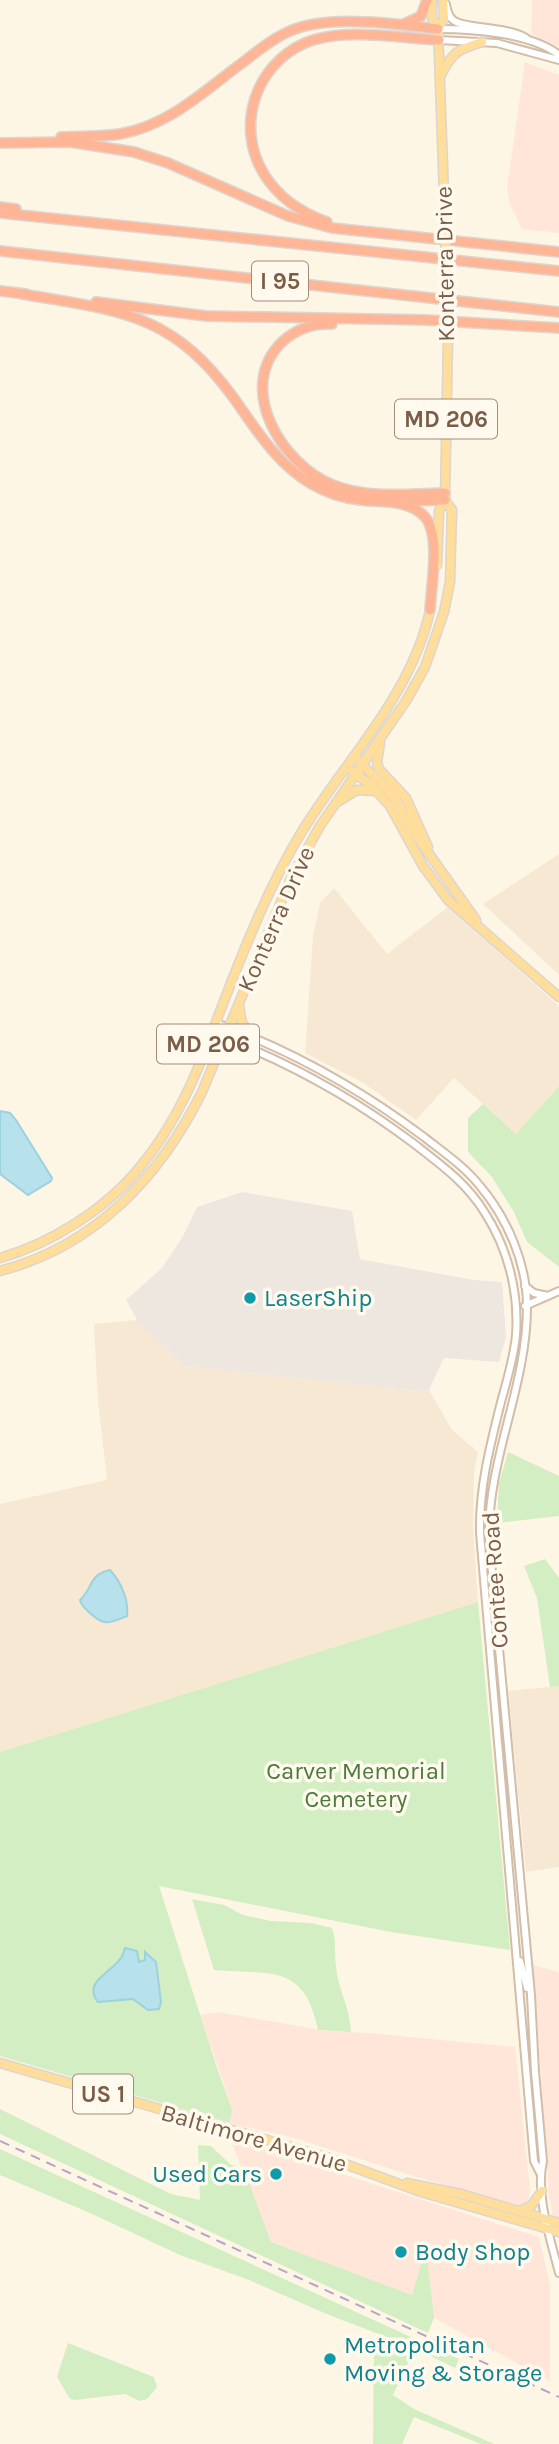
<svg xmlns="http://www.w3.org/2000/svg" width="559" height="2444" font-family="Karla,sans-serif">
  <rect width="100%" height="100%" fill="#fef6e5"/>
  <path fill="#f7e8d3" d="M559,854v121l-76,-71z
    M334,888l53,66 61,-47 111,99v80l-43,48 -62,-56 -38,42 -54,-38 -57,-29 8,-116 7,-34z
    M137,1320l47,46 234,25 11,-1 23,40 26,22 -4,21 -1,55 5,74 -478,150v-248l107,-24 -9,-78 -4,-78z
    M559,1686v181l-33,5 -18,-181z"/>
  <path fill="#ffe6d9" d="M532,0h27v47l-28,-12z
    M525,62l34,13v158l-37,-4 -12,-24 -3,-17z
    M533,1965l26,7v247l-6,-2 -4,-22z
    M218,2012l109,19 42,2 146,14 15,144 -2,10 -6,5 -109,-30 -119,-38 -64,-15 2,-15 -32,-93z
    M230,2138l309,99 11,48v96l-116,-63 -8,-67 -14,44 -141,-53z"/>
  <path fill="#eee7e0" d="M242,1192l110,19 8,48 114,21 28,2 4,55 -7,25 -55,-4 -15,32 -11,1 -234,-25 -47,-46 -11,-20 36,-32 20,-30 15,-31z"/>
  <path fill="#d2eec2" d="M559,1086v181l-32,-25 -13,-30 -22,-35 -24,-25v-34l15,-14 33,30z
    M508,1452l51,24v40l-62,7 2,-40z
    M545,1559l14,19v108l-9,1 -13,-89 -13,-32z
    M478,1602l32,348 -119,-18 -232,-46 59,185 14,38 -2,14 -230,-67v-304z
    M192,1899l32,6 19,10 28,6 40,2 21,5c5,14 2,24 4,39 2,22 14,40 15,65l-33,-2c-14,-68 -48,-55 -104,-60z
    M0,2109l171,85 29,6 -2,-55 13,1 19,18 14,6 27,72 141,53 14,-47 8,70 -6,15 -428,-199z
    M0,2149l459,210 -4,9 -45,-22 -81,-31 -80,-35 -69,-25 -90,-42 -90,-38z
    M374,2341l37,16 -18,38 21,14 80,35h-13l-67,-27 -12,27h-29z
    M68,2343l86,34 3,10 -10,12 -7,2 -15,-7 -50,6 -5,-1 -13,-22z"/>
  <path fill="#b7e1eb" stroke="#9cd1de" stroke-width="2" d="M0,1111l10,2 6,7 36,58 -1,3 -23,14 -28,-21z
    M110,1570c11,12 19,30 17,46 -18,7 -22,11 -37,-3 -5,-5 -8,-6 -10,-13 14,-13 8,-25 30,-30z
    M125,1948l12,3 2,11 6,-2v-8l11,10 5,40 -2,7 -11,1 -15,-11 -35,3c-16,-20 14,-30 22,-43 3,-3 4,-7 5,-11z"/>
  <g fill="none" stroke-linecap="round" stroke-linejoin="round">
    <g stroke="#d2bda9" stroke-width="10">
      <path id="minor" d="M446,4c1,6 2,12 7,16 10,9 54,6 73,18
        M438,29c36,0 93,4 121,26
        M439,40l58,3 62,17
        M216,1023c75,27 144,66 208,114 19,15 40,29 56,49 27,32 47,77 47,121 0,80 -40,153 -38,233l42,455 4,77 8,89c-8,34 8,79 16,112
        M212,1033c73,27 140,64 201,110 27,21 54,40 72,70 23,36 34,79 31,122 -2,22 -9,45 -15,67 -11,44 -22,86 -21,131l54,628 6,12
        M525,1286l9,7 14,3
        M525,1306l34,-15
        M520,1961l7,27"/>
    </g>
    <g stroke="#ddd5cf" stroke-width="11">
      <path id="major" d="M432,0v18l6,11
        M443,0l1,18 -6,11 7,193
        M441,75c11,-23 18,-26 41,-33
        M437,565l2,-54 6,-11 3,-161
        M380,743l-3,19 2,7 27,29 22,49
        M354,756l41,42 22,39 59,83
        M352,771l20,15 18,20 33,60 25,34 111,97
        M339,801l18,-11 18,1
        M239,1006l3,17 11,14
        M218,1057l10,-7 15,-4
        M0,1258c52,-15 106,-49 140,-91 36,-43 57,-93 76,-145 22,-58 50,-130 82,-184 45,-76 115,-142 133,-232
        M0,1271c95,-25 160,-94 202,-179l89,-214 29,-52 86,-125 19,-34 19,-55 6,-30 2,-72 -7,-10
        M0,2063l326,94 95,35 138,40
        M407,2183l54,11 98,29
        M519,2211l12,-5 11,-15"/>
    </g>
    <g stroke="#ddd5cf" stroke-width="12">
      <path id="highway" d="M404,24l17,-8 6,-16
        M61,137c19,-1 40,0 59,-3 47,-8 81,-40 118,-68 20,-15 39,-32 63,-39 38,-11 98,-3 137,2
        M0,143l70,-1 64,10 34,11 120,53 44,12 227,24
        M0,207l16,2
        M0,213l559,58
        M327,222c-25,-9 -49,-25 -63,-48 -29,-47 -9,-109 41,-131 37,-16 94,-5 134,-3
        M0,251l559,61
        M0,291l26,3
        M22,294c97,17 149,18 211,103 23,32 43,66 77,86 15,9 33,15 50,17 22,3 49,-1 65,17 16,19 6,69 5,93
        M96,302l110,14 220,4 133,8
        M332,324c-19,-1 -36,5 -50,18 -47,46 0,123 51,143 35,14 74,9 112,8
        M400,501l45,-1"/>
    </g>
    <use href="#minor" stroke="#fff" stroke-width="6"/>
    <use href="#major" stroke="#ffde9c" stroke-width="8"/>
    <use href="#highway" stroke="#ffb696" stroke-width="9"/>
    <path stroke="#b9a2ca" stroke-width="2" stroke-dasharray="10 7" stroke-linecap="butt" d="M0,2141l559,256"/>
    <g stroke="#ddd5cf" stroke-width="11" stroke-linecap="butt">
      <path id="major-bridge" d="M445,222l3,117"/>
    </g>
    <use href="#major-bridge" stroke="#ffde9c" stroke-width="8"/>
  </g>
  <g fill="#0f9aa8" stroke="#fff9ee" stroke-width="2.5">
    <circle cx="250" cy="1298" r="7"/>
    <circle cx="276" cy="2174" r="7"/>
    <circle cx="401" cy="2252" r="7"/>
    <circle cx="330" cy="2359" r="7"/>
  </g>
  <g text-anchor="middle" stroke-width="7" stroke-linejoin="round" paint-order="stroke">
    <g fill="#fff9ee" stroke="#a38b79" stroke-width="2">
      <rect x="252" y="261.5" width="56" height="39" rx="5"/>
      <rect x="395" y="399.5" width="102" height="39" rx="5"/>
      <rect x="157" y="1024.5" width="102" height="39" rx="5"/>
      <rect x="73" y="2074.5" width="60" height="39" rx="5"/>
    </g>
    <g font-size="23" font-weight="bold" fill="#7b5c47">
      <text x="280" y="289">I 95</text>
      <text x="446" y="427">MD 206</text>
      <text x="208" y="1052">MD 206</text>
      <text x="103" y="2102">US 1</text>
    </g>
    <g font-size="24" fill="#7b5c47" stroke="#fff9ee">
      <text transform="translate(445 264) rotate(-91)" y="8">Konterra Drive</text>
      <text transform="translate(276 919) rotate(-66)" y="8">Konterra Drive</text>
      <text transform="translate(495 1580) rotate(-94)" y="8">Contee Road</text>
      <text transform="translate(254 2138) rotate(16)" y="8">Baltimore Avenue</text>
    </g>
    <g font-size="24" fill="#0d838f" stroke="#fff9ee" text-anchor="start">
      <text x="264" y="1306">LaserShip</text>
      <text x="262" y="2182" text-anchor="end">Used Cars</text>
      <text x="415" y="2260">Body Shop</text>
      <text x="344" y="2353">Metropolitan<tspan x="344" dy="28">Moving &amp; Storage</tspan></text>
    </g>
    <g font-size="24" fill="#4c7c3b" stroke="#fff9ee">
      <text x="356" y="1779">Carver Memorial<tspan x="356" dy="28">Cemetery</tspan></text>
    </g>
  </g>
</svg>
